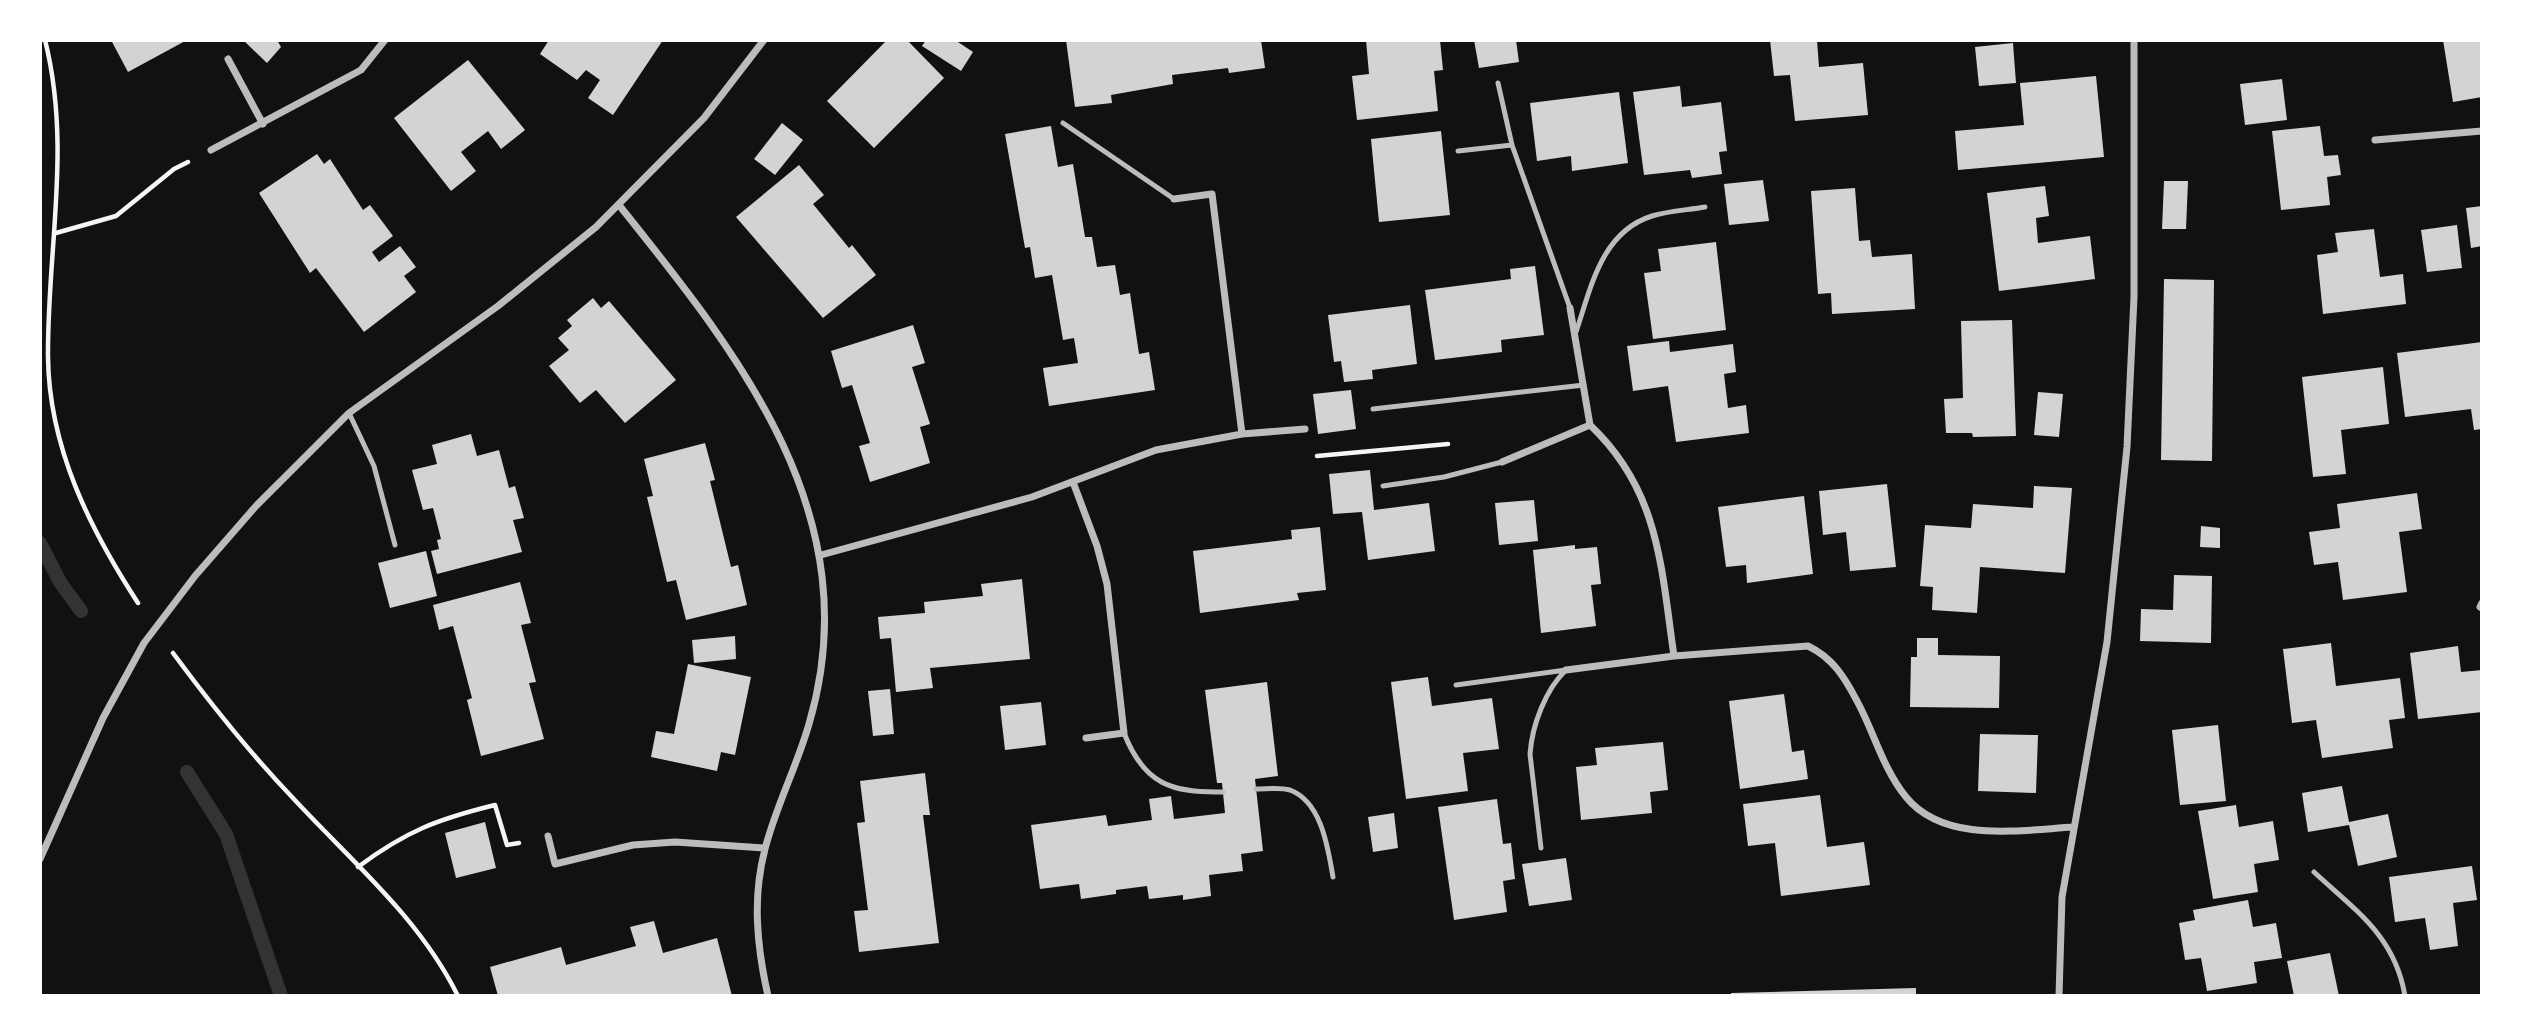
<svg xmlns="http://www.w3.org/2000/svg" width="2522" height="1036" font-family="'Nunito Sans',sans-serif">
  <rect width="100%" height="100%" fill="#111"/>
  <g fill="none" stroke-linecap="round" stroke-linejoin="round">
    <path stroke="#333" stroke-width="14" d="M40,543l20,39 21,29
      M187,772l39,62 55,162"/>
  </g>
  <path fill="#d3d3d3" d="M111,40h76l-59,32z
    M243,40h34l4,7 -14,16z
    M549,40h114l-50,75 -25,-17 12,-18 -14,-10 -9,10 -37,-26z
    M887,40h20l37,38 -70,70 -47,-47z
    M926,40h29l18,12 -12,19 -39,-25z
    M1066,40h195l4,28 -36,5 -1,-5 -56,7 1,9 -62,11 1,8 -37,4z
    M1366,40h74l3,30 -9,1 4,40 -81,9 -5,-44 17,-2z
    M1474,40h42l3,22 -40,6z
    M1770,40h47l2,27 44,-4 5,52 -73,6 -5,-46 -16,1z
    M2443,40h39v57l-29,5z
    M2013,43l3,40 -37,3 -4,-39z
    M468,60l57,70 -24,19 -13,-18 -27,21 15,19 -25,20 -57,-73z
    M2096,76l8,81 -146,13 -3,-39 69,-6 -4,-42z
    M2282,79l5,41 -42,5 -5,-41z
    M1680,86l2,21 39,-5 6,49 -8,1 3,22 -30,4 -2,-8 -46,5 -11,-83z
    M1619,92l9,71 -56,8 -1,-15 -34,5 -7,-58z
    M782,123l21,17 -28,35 -21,-16z
    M1051,126l7,41 15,-3 12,73h7l5,30 18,-2 5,30 10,-2 9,61 10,-2 6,38 -106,16 -6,-38 35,-5 -4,-25 -11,2 -11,-65 -17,3 -5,-31 -5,1 -20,-114z
    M2320,126l4,30 14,-1 3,20 -14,2 3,28 -49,5 -9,-79z
    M1441,131l9,84 -71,7 -8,-83z
    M317,154l7,10 6,-5 33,51 7,-5 23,31 -21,16 7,10 21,-16 16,21 -12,9 12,16 -52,40 -48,-64 -6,5 -51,-80z
    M799,165l25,30 -11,9 36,44 3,-3 24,30 -53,43 -87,-101z
    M1763,180l6,41 -40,4 -5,-41z
    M2164,181h24l-2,48h-24z
    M2045,186l4,30 -13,2 2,25 52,-7 5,43 -96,12 -12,-98z
    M1855,188l4,53 11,-1 2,17 40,-3 3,55 -83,5 -1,-21 -13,1 -7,-103z
    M2482,206v40l-11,2 -5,-40z
    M2457,225l5,43 -35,4 -6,-42z
    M2374,229l6,48 23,-3 3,30 -83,10 -6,-59 21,-3 -3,-19z
    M1716,242l10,88 -73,9 -9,-66 17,-2 -3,-22z
    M1535,266l9,69 -43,5 1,12 -67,8 -10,-70 86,-11 -1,-10z
    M2164,279l50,1 -2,181 -51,-1z
    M593,298l8,10 8,-7 67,79 -51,43 -29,-33 -16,13 -31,-37 20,-16 -11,-12 14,-12 -5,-6z
    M1410,305l7,59 -45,6 1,9 -29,3 -3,-21 -7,1 -6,-47z
    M2012,320l4,116 -43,1 -1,-4h-26l-2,-34 19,-1 -2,-77z
    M913,325l12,38 -13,4 18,57 -10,3 10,36 -60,19 -11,-36 11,-3 -18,-58 -10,3 -11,-37z
    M1669,341l1,11 63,-8 3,28 -12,2 4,34 18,-3 3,28 -73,9 -8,-56 -35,5 -6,-45z
    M2482,342v87l-8,1 -3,-21 -66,8 -8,-64z
    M2383,367l6,57 -48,6 5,44 -33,3 -11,-100z
    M1351,390l5,39 -38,5 -5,-40z
    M2038,392l25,2 -4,43 -25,-2z
    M471,434l6,22 22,-6 10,38 6,-2 9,32 -11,2 9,32 -85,22 -6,-23 8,-2 -2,-9 4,-1 -8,-31 -10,2 -11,-40 25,-6 -5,-19z
    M705,443l10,37 -5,1 21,86 7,-2 9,40 -61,15 -10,-40 -9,2 -20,-85 6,-1 -9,-37z
    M1370,470l4,40 55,-7 6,48 -67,9 -6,-48 -29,2 -4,-40z
    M1887,484l9,83 -46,4 -4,-39 -23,3 -4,-44z
    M2034,486l38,2 -7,85 -85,-6 -3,46 -45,-3 1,-23 -13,-1 5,-61 46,3 2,-24 60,4z
    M2417,493l5,36 -23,3 8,60 -64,8 -5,-38 -24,3 -5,-33 31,-4 -3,-24z
    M1804,496l9,78 -66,9 -1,-18 -20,2 -8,-60z
    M1534,500l4,41 -39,4 -4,-42z
    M2201,526l19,2v20l-20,-1z
    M1320,527l6,63 -29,3 2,7 -99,13 -7,-62 99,-12 -1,-9z
    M1575,545v4l22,-2 4,37 -10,1 5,41 -55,7 -8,-83z
    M426,551l11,45 -47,12 -12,-45z
    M2174,575l38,1 -1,67 -71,-2 1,-32 32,1z
    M1022,579l8,80 -100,9 3,20 -37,4 -5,-54 -11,1 -2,-22 47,-4 -1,-11 59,-6 -2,-12z
    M520,582l11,41 -10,2 15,57 -7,1 15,56 -63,17 -14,-56 5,-2 -19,-72 -14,4 -6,-25z
    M735,636l1,23 -42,4 -2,-23z
    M1917,638h21v17l62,1 -1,52 -89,-1 1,-50h6z
    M2331,643l5,43 64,-8 5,40 -16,2 4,28 -71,10 -6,-38 -24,3 -9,-74z
    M2458,646l3,26 21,-2v42l-64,7 -8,-66z
    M688,664l63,13 -16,78 -14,-3 -4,19 -66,-14 5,-26 18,3z
    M1428,677l4,29 60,-8 7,51 -36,4 5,38 -62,8 -15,-117z
    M1267,682l11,94 -23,3 8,72 -22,3 2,17 -34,4 2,21 -28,4v-5l-34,4 -2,-13 -31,4v4l-35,5 -2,-15 -39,5 -9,-64 75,-10 2,11 44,-6 -3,-21 22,-3 3,23 51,-6 -3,-30h-5l-12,-93z
    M890,689l4,45 -21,2 -5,-45z
    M1784,694l8,58 12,-2 4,29 -68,10 -11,-88z
    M1041,702l5,43 -41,5 -5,-44z
    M2218,725l8,76 -46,4 -8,-75z
    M1980,734l58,1 -2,58 -58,-2z
    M1663,742l5,48 -18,2 2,21 -71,7 -5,-53 21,-2 -2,-17z
    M925,773l5,42h-7l16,128 -80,9 -5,-41 14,-1 -11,-87 8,-1 -5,-41z
    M2342,786l7,36 39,-8 9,43 -39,9 -9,-41 -41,7 -6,-39z
    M1820,795l7,52 37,-5 6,43 -89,11 -6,-53 -27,3 -5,-42z
    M1497,799l6,45 8,-1 4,36 -12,2 4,31 -53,8 -16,-113z
    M2236,805l3,22 34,-6 6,39 -25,4 4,28 -45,7 -15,-88z
    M1394,813l4,35 -25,4 -5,-35z
    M485,822l11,46 -40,10 -11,-45z
    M1566,858l6,42 -43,6 -7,-42z
    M2472,866l5,34 -24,3 5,43 -28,4 -5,-32 -30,4 -6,-45z
    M2248,900l5,27 23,-4 6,35 -28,4 3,21 -50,8 -6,-33 -16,2 -6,-37 16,-3 -2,-10z
    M654,921l9,32 54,-15 15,58h-234l-8,-29 71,-20 5,18 70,-19 -6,-19z
    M2330,953l9,43h-45l-7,-35z
    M1916,988v8h-185v-3z"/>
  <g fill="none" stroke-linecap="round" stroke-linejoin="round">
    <path stroke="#f5f5f5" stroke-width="4.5" d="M45,40c27,107 2,210 3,317 1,91 42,172 90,246
      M56,233l60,-17 58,-47 14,-7
      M1317,456l131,-12
      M173,653c37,50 76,99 119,144 59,64 127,120 166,199
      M358,867c48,-36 80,-48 137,-62l12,40 12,-2"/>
    <path stroke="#bcbcbc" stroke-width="5" d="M1498,83l14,62 58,163
      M1063,123l111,76
      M1458,151l54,-6
      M1576,332c15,-44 25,-100 76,-116 16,-5 36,-6 53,-9
      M1373,409l211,-24
      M349,413l25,53 21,79
      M1383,486l61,-9 58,-15
      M1456,685l110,-15
      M1124,733c20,51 47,60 99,59
      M1256,789c11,0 24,-2 34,1 32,12 38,59 43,87
      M1541,848l-11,-94c2,-28 15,-64 36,-84
      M2314,872c42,39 81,64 91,124"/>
    <path stroke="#bcbcbc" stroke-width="7" d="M228,59l35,65
      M2375,140l107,-9
      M211,150l150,-80 24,-30
      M619,205c121,151 251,312 190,519 -12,42 -33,82 -44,125 -13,49 -8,98 3,147
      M1570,308l20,117
      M1242,434l63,-5
      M1502,462l88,-37c70,66 71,143 84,231l134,-10c25,12 37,32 49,55 17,31 26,68 49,96 38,47 115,33 168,30
      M1073,482l24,64 10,38 17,149 -38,5
      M821,555l211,-58 124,-47 86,-16 -30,-240 -38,5
      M2480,607l2,-4
      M1566,670l108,-14
      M548,836l7,28 78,-19 42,-3 90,6
      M40,859l63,-141 41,-75 51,-67 61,-70 93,-93 149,-107 98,-79 108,-109 60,-78
      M2059,996l3,-99 45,-255 20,-195 7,-150v-257"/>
  </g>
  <rect width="2522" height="1036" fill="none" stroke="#ffffff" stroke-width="84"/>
</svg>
